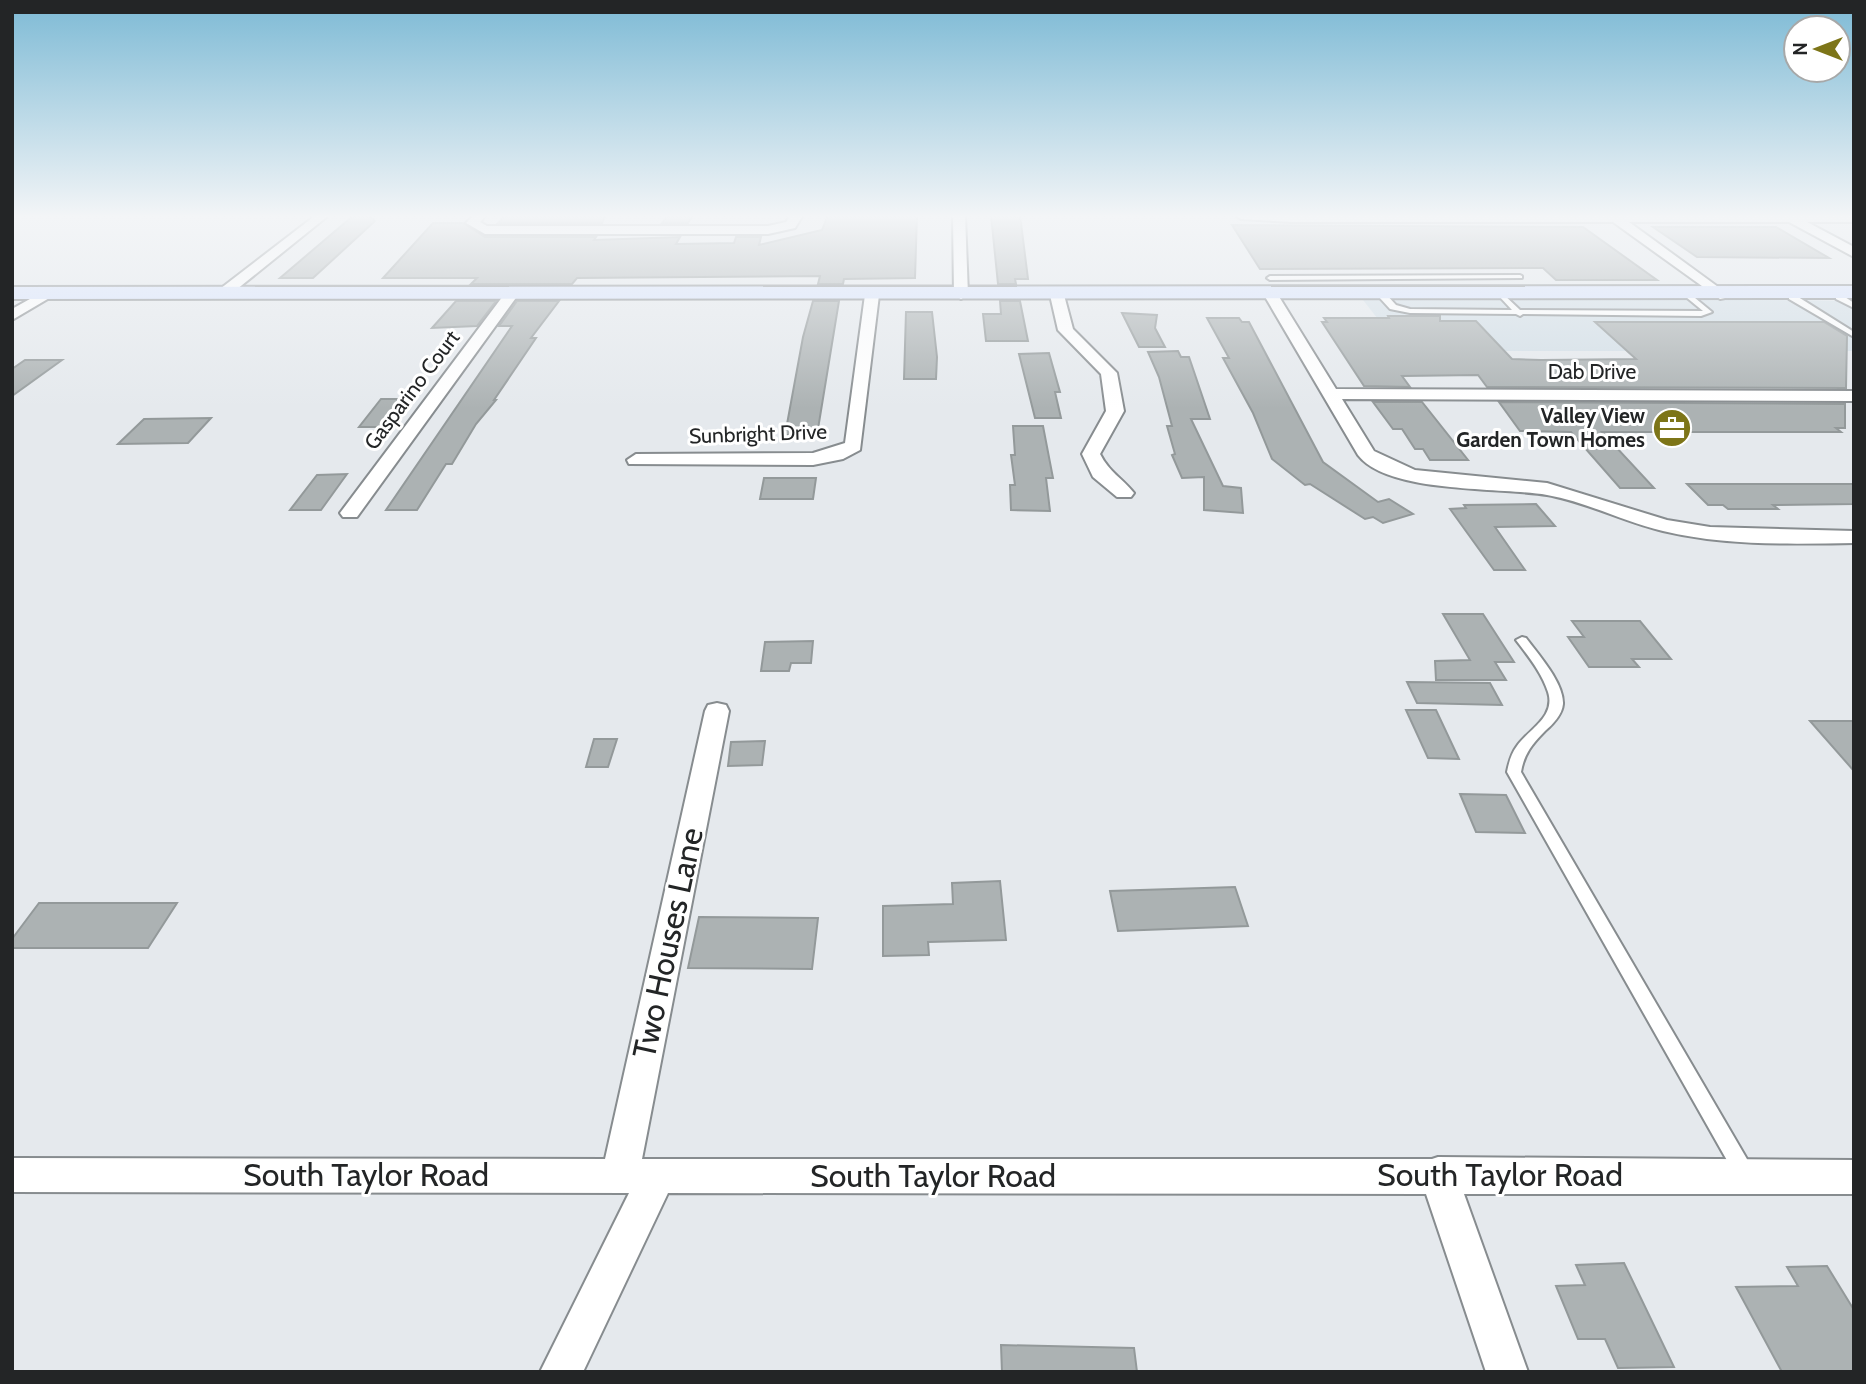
<svg xmlns="http://www.w3.org/2000/svg" width="1866" height="1384" font-family="Cabin,sans-serif">
  <rect width="100%" height="100%" fill="#e5e9ed"/>
  <path fill="#d2dee6" d="M1522,297l332,4v50h-451l-40,-51z"/>
  <path fill="#acb2b3" stroke="#93999a" stroke-width="2" d="M354,215h15l6,6 -62,57h-33z
    M506,215h100l-4,8h-104z
    M668,215h25l-5,8h-26z
    M828,215h89l-2,63 -71,1 -1,5h-25l2,-8 -243,2 -5,6h-101l6,-6h-94l50,-55h30l22,14h111l-2,3 86,-3 -4,7 58,-1 2,-6h25l-2,8 63,-15z
    M991,215h29l8,64h-13l1,5h-18z
    M1232,225l351,2 74,53h-101l-13,-12 -283,1z
    M1653,227h123l53,31 -132,-1z
    M456,301h40l-19,25 -45,2z
    M517,301h42l-28,37h5l-42,62h2l-20,24 -24,40h-6l-29,46h-31l126,-184h-13z
    M813,301h26l-22,134h-32l18,-98z
    M1000,301h20l8,40h-42l-3,-27h18z
    M906,312h26l5,45 -1,22h-32z
    M1122,313l35,2 -2,13 10,19h-26z
    M1388,316h52v5h36l36,38 29,1 95,-1 -41,-37h229l23,14 -1,52 -359,-1 -9,-12 -76,1 8,11 -46,-1 -42,-64h5l-3,-4h65z
    M1207,318h32l3,4h7l74,140 55,40 11,-3 24,15 -30,9 -10,-6 -8,2 -55,-35 -5,1 -33,-26 -19,-46 -30,-55h6z
    M1178,351l3,6h8l21,62h-19l32,67 18,2 2,25 -39,-3v-33l-22,1 -10,-23 3,-1 -8,-28h5l-13,-49 -11,-25z
    M1049,353l11,39h-5l6,26h-26l-16,-64z
    M25,360h37l-50,36v-27z
    M381,399h26l-21,28h-27z
    M1373,402h49l46,58h-38l-7,-11h-8l-13,-20h-9z
    M1499,402l346,2v24h-9l5,4h-239l52,56h-34l-49,-56 -51,-1z
    M211,418l-23,25 -70,1 26,-25z
    M1013,426h30l10,52h-7l4,33 -39,-1 -1,-25h5l-4,-30h4z
    M347,474l-26,36h-31l27,-35z
    M764,478h52l-3,21h-53z
    M1687,484h167v20l-81,1 5,4h-50l-5,-4h-15z
    M1536,504l19,22 -60,1 30,43h-31l-44,-61 16,-1 -2,-3z
    M1443,614h40l31,48h-19l11,18h-70l-1,-19 35,-1z
    M1572,621h68l31,38h-39l7,8h-50l-21,-30h16z
    M813,641l-2,22h-20l-2,8h-28l4,-29z
    M1407,682l83,1 12,22 -85,-2z
    M1406,710h30l23,49 -31,-1z
    M1810,721h44v50z
    M594,739h23l-9,28h-22z
    M765,741l-3,24 -34,1 3,-24z
    M1460,794l46,1 19,38 -49,-1z
    M1000,881l6,59 -78,2 1,13 -46,1v-50l70,-2 -1,-21z
    M1235,887l13,39 -130,5 -8,-40z
    M39,903h138l-29,45h-136v-9z
    M699,917l119,1 -6,51 -124,-1z
    M1624,1263l50,104 -56,1 -13,-29h-27l-22,-53 29,-1 -9,-20z
    M1827,1266l27,44v62h-72l-46,-85 62,-1 -11,-19z
    M1001,1345l133,3 3,24h-135z"/>
  <g fill="none" stroke-linecap="round" stroke-linejoin="round">
    <g stroke="#878c8f" stroke-width="4">
      <path id="lane" d="M1520,275l2,1v2l-252,2 -3,-2 3,-2z
        M1379,293h6l11,12 14,4 102,1 -14,-15 4,-2 18,17 183,1 -17,-14v-4h3l23,19 -11,4 -178,-2 -3,2 -4,-2 -106,-1 -20,-4 -11,-12z
        M1789,295h6l59,37v5l-65,-38z
        M1836,295h6l12,8v5l-18,-9z
        M1522,637l4,1c12,16 38,45 37,66 -1,11 -10,20 -18,27 -13,13 -21,23 -24,41l230,394 2,6 -2,6 -7,3 -7,-3 -230,-406c2,-10 4,-18 10,-26 12,-17 39,-29 31,-54 -6,-19 -20,-36 -32,-52z"/>
    </g>
    <g stroke="#878c8f" stroke-width="4">
      <path id="street" d="M316,215h13l-103,83h-10v-6z
        M474,215h12l-6,7 7,4h281l18,-4 5,-7h12l-8,13 -27,6h-283l-19,-11z
        M953,215h12l3,80 -7,4 -7,-4z
        M1235,215h619v7h-47l47,25v10l-65,-35h-160l96,70v6l-5,1 -107,-77h-322l-50,-3z
        M46,290l5,1v6l-39,23v-11z
        M511,291l7,4 -161,222h-14l-3,-4 3,-4 163,-217z
        M872,291l7,4 -19,155 -17,9 -30,6 -184,-1 -2,-4 9,-6 177,-1 32,-10 20,-148z
        M1057,291l7,4 9,34 44,44 7,38 -24,43c9,18 22,24 34,39l-3,4h-14l-24,-20 -11,-23 24,-43 -5,-37 -43,-44 -8,-35z
        M1271,291l7,4 58,94 518,2v10l-512,-2 32,52 41,19 132,13 120,37 43,7 144,4v12c-64,1 -128,3 -191,-12 -39,-9 -76,-29 -116,-36 -46,-8 -159,-1 -189,-40l-94,-160z
        M717,703l9,2 3,6 -87,448h790l6,-2 416,3v34h-390l64,178h-42l-60,-178 -758,-1 -85,179h-43l89,-179 -617,-1v-34l593,1 100,-448 3,-6z"/>
    </g>
    <g stroke="#878c8f" stroke-width="4">
      <path id="secondary" d="M1854,286v12l-1842,1v-12z"/>
    </g>
    <use href="#lane" fill="#fff" fill-rule="evenodd"/>
    <use href="#street" fill="#fff" fill-rule="evenodd"/>
    <use href="#secondary" fill="#d7e3fe" fill-rule="evenodd"/>
  </g>
  <linearGradient id="sky" x2="0" y2="1"><stop stop-color="#7dbad5"/><stop offset="0.53" stop-color="#f3f5f7"/><stop offset="1" stop-color="#f3f5f7" stop-opacity="0"/></linearGradient>
  <rect width="1866" height="408" fill="url(#sky)"/>
  <defs>
    <g id="office-disc" transform="scale(2.0125)"><circle r="9.5" fill="#7d7518" stroke="#fff"/><path d="M-6-3h4V-5.5h4V-3h4V5H-6ZM-1-4.5V-3h2v-1.5ZM-6 0V1H6V0Z" fill="#fff"/></g>
  </defs>
  <g fill-rule="evenodd">
    <use href="#office-disc" x="1672" y="428"/>
  </g>
  <g text-anchor="middle" stroke-width="6" stroke-linejoin="round" paint-order="stroke">
    <g font-size="21" fill="#232526" stroke="#fff">
      <text x="1592" y="379">Dab Drive</text>
      <text transform="translate(412 390) rotate(-53)" y="7">Gasparino Court</text>
      <text transform="translate(758 434) rotate(-2)" y="7">Sunbright Drive</text>
    </g>
    <g font-size="21" font-weight="bold" fill="#232526" stroke="#fff" text-anchor="end">
      <text x="1645" y="423">Valley View<tspan x="1645" dy="24">Garden Town Homes</tspan></text>
    </g>
    <g font-size="32" fill="#232526" stroke="#fff">
      <text transform="translate(668 943) rotate(-78)" y="11">Two Houses Lane</text>
      <text x="366" y="1186">South Taylor Road</text>
      <text x="1500" y="1186">South Taylor Road</text>
      <text x="933" y="1187">South Taylor Road</text>
    </g>
  </g>
  <rect width="1866" height="1384" fill="none" stroke="#232526" stroke-width="28"/>
  <g transform="translate(1817 49) rotate(270)"><circle r="33" fill="#ffffff" stroke="#a7a8a8" stroke-width="2"/>
  <path d="M0-5L12 26L0 18L-12 26Z" fill="#7d7518"/>
  <text y="-10" font-size="19" font-weight="bold" text-anchor="middle" fill="#232526">N</text>
  </g>
</svg>
